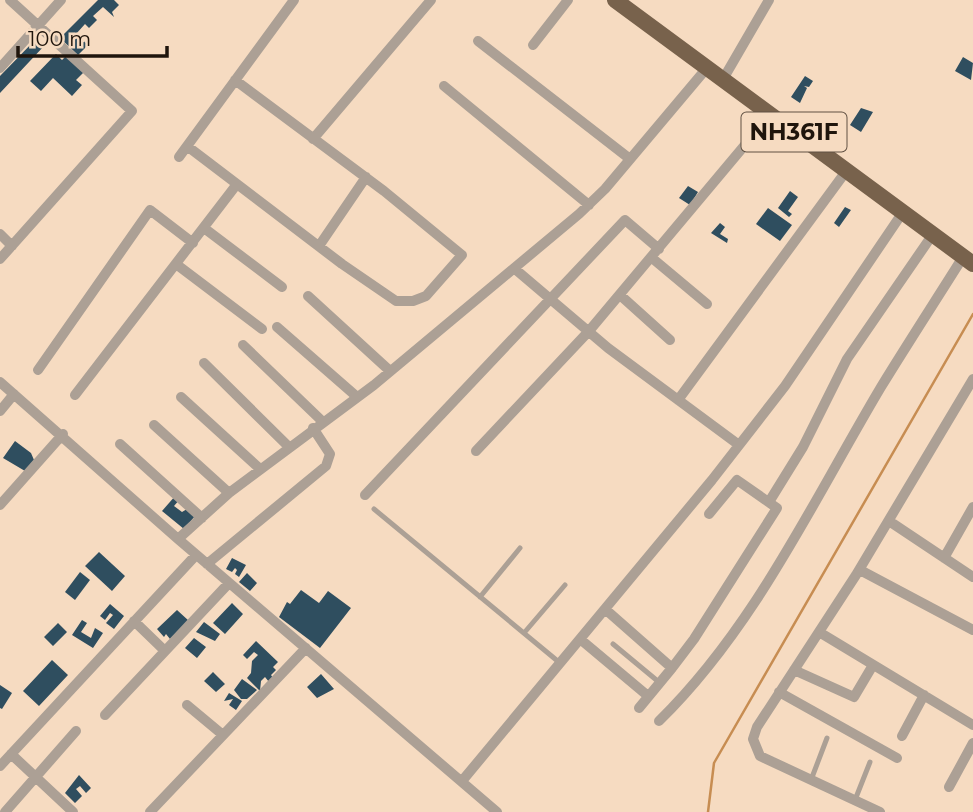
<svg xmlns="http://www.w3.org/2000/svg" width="973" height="812" font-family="Montserrat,sans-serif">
  <rect width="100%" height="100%" fill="#f6dbc1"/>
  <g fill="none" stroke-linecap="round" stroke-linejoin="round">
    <path stroke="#c78d52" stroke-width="2.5" d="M708,812l6,-49 259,-449"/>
  </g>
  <path fill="#2f4e5f" d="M98,0h16l5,5 -7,7 2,5 -11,-10 -10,9 4,4 -8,8 -4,-4 -9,10 12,11 -10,10 -18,-17z
    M37,38l7,8 -44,47v-17z
    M56,54l6,6 5,-5 17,17 -8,8 6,5 -10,11 -19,-18 -12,13 -11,-10z
    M963,57l10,6 -2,17 -16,-9z
    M805,76l8,5 -4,6 -5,-1 3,2 -7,15 -9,-6z
    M861,108l12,4 -12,20 -11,-7z
    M688,186l10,6 -8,13 -11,-7z
    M790,191l8,6 -10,14 4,3 -3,3 -11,-9z
    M845,207l6,3 -12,17 -5,-4z
    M768,208l24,17 -12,16 -24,-17z
    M720,223l5,4 -5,7 8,5 -1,4 -16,-10z
    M15,441l16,12 3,7 -9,11 -22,-13z
    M176,495l4,4 -6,7 8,6 5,-3 8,7 -11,13 -22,-18z
    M99,552l26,24 -13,15 -27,-25z
    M232,558l14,7 -7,12 -4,-3 2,-4 -2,-2 -3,4 -6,-3z
    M80,572l10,8 -15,20 -10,-8z
    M247,573l10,10 -7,8 -11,-9z
    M301,590l18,13 9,-12 23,17 -31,40 -41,-31 8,-15 3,2z
    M232,603l11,11 -18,20 -12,-11z
    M110,604l14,12 -10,13 -8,-6 7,-8 -3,-2 -5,7 -5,-4z
    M177,610l12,11 -19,18 -4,-5 -2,3 -7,-8z
    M82,620l5,3 -6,9 10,6 4,-10 8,5 -10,15 -21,-13z
    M204,622l16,12 -5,7 -19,-9z
    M58,623l9,9 -14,14 -9,-9z
    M194,638l12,9 -9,11 -12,-10z
    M256,641l22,21 -5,5 3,3 -5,5 2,3 -4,4 -4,-5 -4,4 -1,10 -13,-13 4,-5 1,-12 6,-6 -4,-3 -7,7 -4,-4z
    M52,660l16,15 -29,31 -16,-15z
    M213,672l12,12 -9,8 -12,-11z
    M321,674l13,15 -17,9 -10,-11z
    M242,679l15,11 -10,9h-6l-7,-9z
    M0,685l12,8 -10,16 -2,-1z
    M229,693l13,8 -6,9 -7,-5 4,-6 -9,2z
    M79,775l12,13 -5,5 -6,-7 -4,3 6,7 -7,7 -10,-10z"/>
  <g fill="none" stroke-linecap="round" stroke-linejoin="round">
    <path stroke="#aca095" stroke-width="5" d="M374,509l186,154
      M480,597l40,-49
      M524,633l41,-48
      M613,644l47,39
      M811,780l16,-42
      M855,800l15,-38"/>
    <path stroke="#aca095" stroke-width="10" d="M478,41l152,118
      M533,45l35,-45
      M0,68l61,-68
      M722,81l47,-81
      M444,86l145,119
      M313,139l118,-139
      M187,146l155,118 54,37h17l13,-5 36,-41 -78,-64 -149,-111
      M179,157l115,-157
      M204,228l78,59
      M0,234l12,12
      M319,246l47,-69
      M652,258l55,46
      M0,259l132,-148 -122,-111
      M176,264l86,65
      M515,269l93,79 131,97
      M620,295l50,45
      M308,296l82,75
      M277,327l79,69
      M243,345l79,76
      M204,363l85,84
      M38,370l112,-160 43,33
      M0,382l178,157 319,273
      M75,395l162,-211
      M181,397l79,72
      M678,400l169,-230
      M0,411l14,-17
      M154,425l75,68
      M120,444l82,74
      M476,451l113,-120 181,-216
      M365,495l260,-275 34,29
      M769,502l34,-55 44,-88 86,-125
      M0,505l63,-71
      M889,521l84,56
      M178,539l51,-46 145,-108 205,-171 26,-25 101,-120
      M944,558l29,-51
      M207,564l119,-98 4,-12 -17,-26
      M860,570l113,60
      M605,609l67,59 22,-29 83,-131 -40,-28 -28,34
      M134,621l31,30
      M819,632l154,93
      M580,639l68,57
      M794,670l60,27 19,-32
      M779,692l118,66
      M187,705l36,30
      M639,708l33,-40
      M105,715l124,-132
      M659,721c96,-94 154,-220 222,-334 27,-44 55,-87 82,-130
      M902,736l22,-41
      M11,754l62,58
      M0,766l196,-211
      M462,781l250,-301 73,-94 118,-174
      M949,787l24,-44
      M5,812l71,-81
      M150,812l156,-164
      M880,812l-120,-56 -7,-17 4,-12 99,-152 117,-196"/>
    <path stroke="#78624c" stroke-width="16" d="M615,0l358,264"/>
  </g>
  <g text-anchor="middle" stroke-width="7" stroke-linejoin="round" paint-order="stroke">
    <rect fill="#f6dbc1" stroke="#605042" stroke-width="2" x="741.5" y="112.5" width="105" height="39" rx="5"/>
    <g font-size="23" font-weight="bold" fill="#1f150c">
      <text x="794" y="140">NH361F</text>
    </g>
  </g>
  <path d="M18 46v10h149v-10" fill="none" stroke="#1f150c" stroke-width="3.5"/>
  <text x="28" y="46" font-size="21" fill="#1f150c" stroke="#f6dbc1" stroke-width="5" paint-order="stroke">100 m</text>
</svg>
